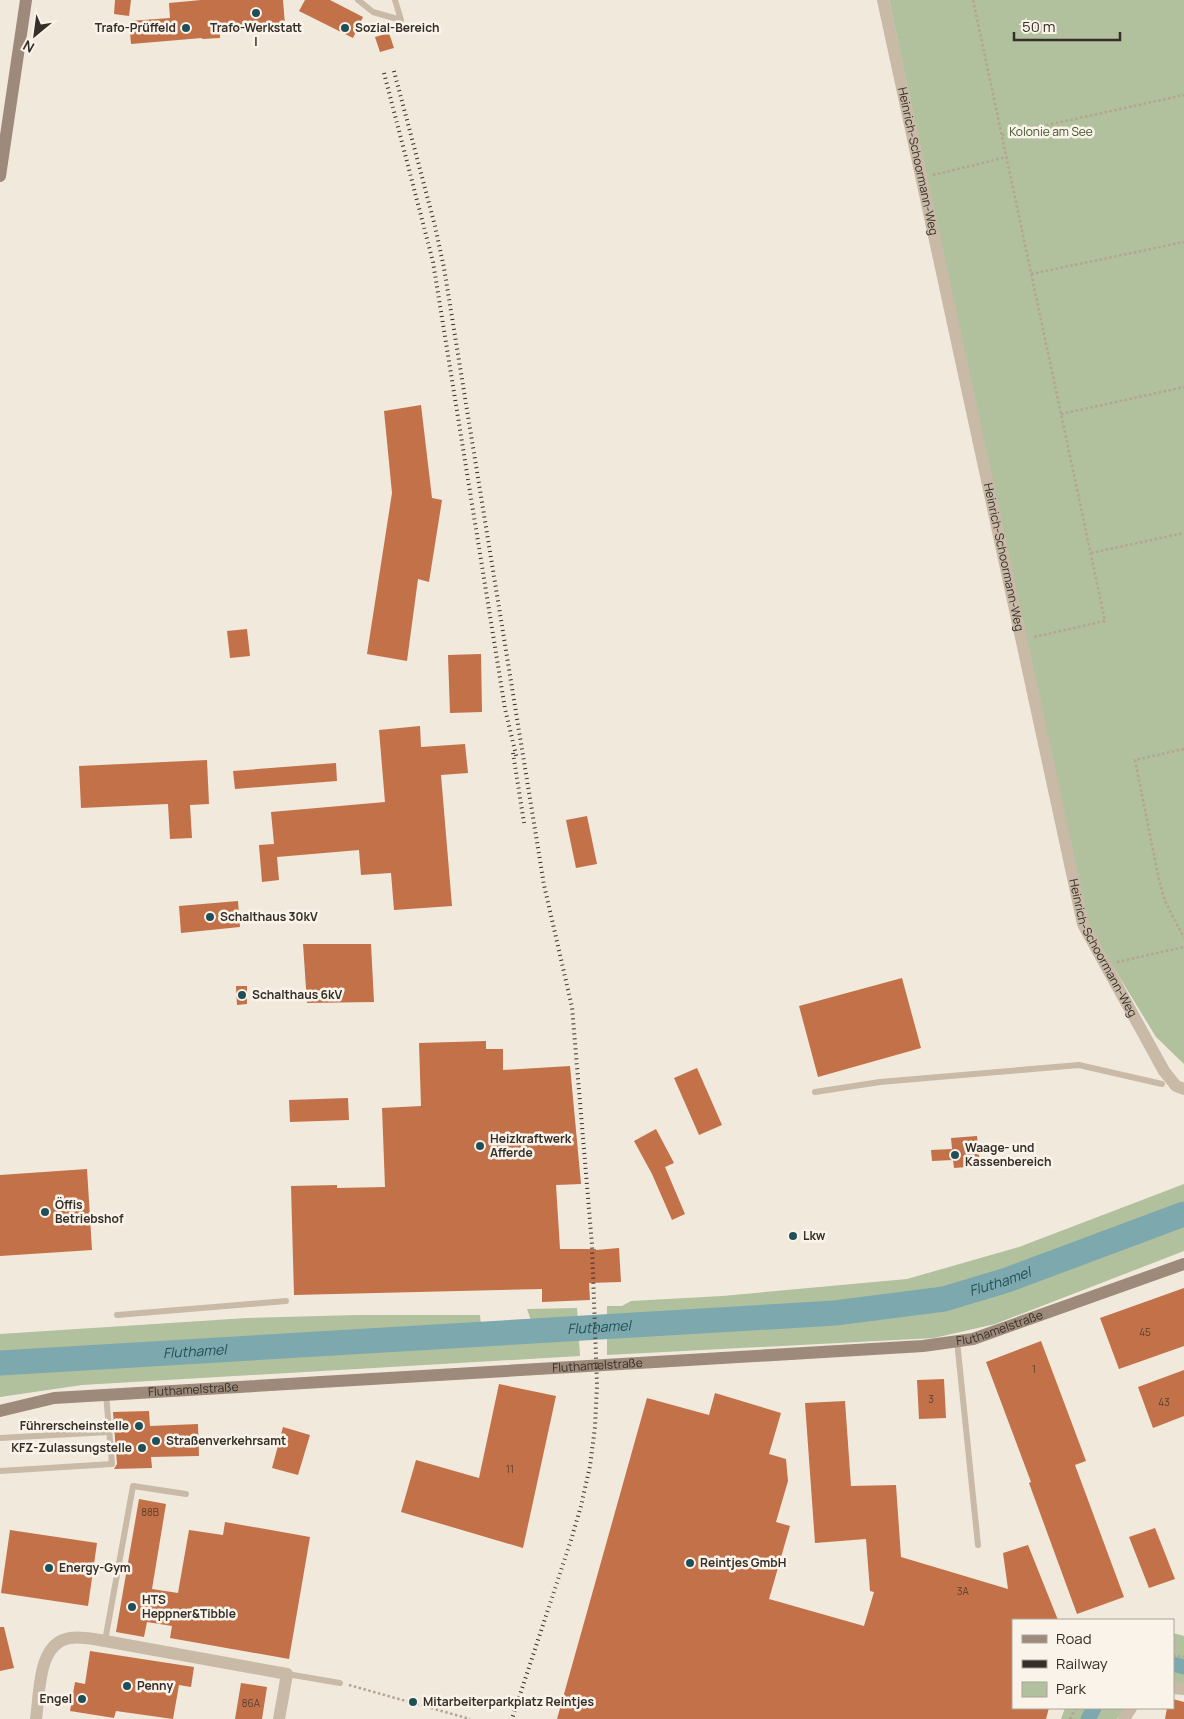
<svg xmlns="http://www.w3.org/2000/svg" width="1184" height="1719" font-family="Manrope,sans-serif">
  <rect width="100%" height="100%" fill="#f1e9dc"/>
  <path fill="#b1c09d" d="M889,0h295v1064l-28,-27 -69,-113z
    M1184,1184v67l-189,73 -61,14 -327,17v-49h15l9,-5 91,-5 185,-17 112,-32z
    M577,1308l3,48 -498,29 -82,12v-63l247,-16 110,-3h123l1,10 30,-4 6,6 16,-1 -6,-17z
    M1173,1633l11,3v48l-11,-2z
    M1065,1708h60l-8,11h-56z"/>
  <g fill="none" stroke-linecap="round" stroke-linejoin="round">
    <path stroke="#7ca8ae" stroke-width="15" d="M1173,1664l11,3
      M1088,1719l6,-11"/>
    <path stroke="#7ca8ae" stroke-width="25" id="s1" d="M0,1363l835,-50 109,-14 63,-19 177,-66"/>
  </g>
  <path fill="#c37149" d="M115,0h16l-2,16 -15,-2z
    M201,0h82l2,25 -65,6v7l-18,1v-1l-71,6 -2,-23 41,-3 -1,-15z
    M305,0h25l33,17 -10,21 -54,-27z
    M389,33l5,15 -14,4 -5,-15z
    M421,405l11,93 10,2 -13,82 -11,-3 -11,82 -40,-7 25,-161 -8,-82z
    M247,629l3,27 -20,2 -3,-27z
    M481,654l1,58 -32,1 -2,-58z
    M420,726l1,21 44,-3 3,29 -27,2 11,131 -58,4 -3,-37 -30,2 -2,-25 -82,7 2,23 -17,2 -3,-37 15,-1 -3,-32 114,-10 -6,-72z
    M207,760l2,44 -19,1 2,33 -22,1 -2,-35 -87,4 -2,-42z
    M336,763l1,18 -102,8 -2,-18z
    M587,816l10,48 -21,4 -10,-48z
    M238,901l2,26 -59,6 -2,-27z
    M303,944h68l3,58 -67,1z
    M902,978l19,70 -103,29 -19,-71z
    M236,986h11v18l-10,1z
    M486,1041v8h17v21l67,-4 11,118 -25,1 4,64h36v1l23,-2 2,34 -32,1 1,17 -48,2v-13l-248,6 -3,-109 46,-1v3l48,-1 -3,-79 39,-2 -2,-63z
    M697,1068l25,57 -23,10 -25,-57z
    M348,1098l1,22 -59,2 -1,-22z
    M656,1129l18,34 -9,4 20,47 -13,6 -20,-46 -18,-33z
    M977,1136l3,30 -26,2 -1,-8 -21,1 -1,-11 21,-1 -1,-11z
    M87,1169l5,81 -92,6v-81z
    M1184,1288v58l-65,23 -19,-51z
    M1041,1341l45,120 -11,4 49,132 -47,17 -48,-131 2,-1 -45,-120z
    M1184,1370v46l-31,12 -15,-41z
    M944,1379l2,39 -27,1 -2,-39z
    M499,1384l57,12 -33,152 -122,-36 15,-52 63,18z
    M715,1393l66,20 -12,41 17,5 2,22 -12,41 14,4 -21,73 95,27 10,-34 -4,-1 -4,-52 -51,4 -10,-140 40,-2 6,85 45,-1 5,72 107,32 -5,-36 25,-8 30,75h-45v88h36l-3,11h-489l90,-321 62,17z
    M149,1411l1,15 48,-2 1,32 -48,1 1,11 -38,1 3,-5 -4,-52z
    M283,1427l27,8 -12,40 -26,-7z
    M139,1499l27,5 -14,85 26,4 11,-63 34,5 2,-13 85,15 -21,122 -119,-21 2,-12 -25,-4 -3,15 -28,-5z
    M1155,1528l20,51 -26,9 -20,-51z
    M10,1530l87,13 -9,63 -87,-13z
    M0,1627h4l10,41 -14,3z
    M90,1651l104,16 -3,20 -12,-2 -6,34 -57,-8 -2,7 -44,-7 5,-29 10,2z
    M241,1683l26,4 -5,32h-27z
    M1173,1699l11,3v17h-19l2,-11h6z"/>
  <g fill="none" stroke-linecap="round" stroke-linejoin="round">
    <path stroke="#b5a493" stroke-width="2.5" stroke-dasharray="2.5 2.5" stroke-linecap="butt" d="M973,0l132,621 -71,16
      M1002,135l182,-40
      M933,175l74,-18
      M1031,274l153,-32
      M1061,414l123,-27
      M1091,553l93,-20
      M1184,749l-49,11 24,120 6,21 19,37
      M1117,962l67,-15
      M1173,1655l11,2
      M349,1685l121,34
      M1070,1719l6,-11"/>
    <path stroke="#c9baa8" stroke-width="6" d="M358,0l15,12 28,8
      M395,0l6,20
      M815,1092l65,-10 199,-17 83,19
      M117,1315l169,-14
      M957,1341l21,204
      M0,1438l109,-6
      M0,1471l112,-7 -6,-70
      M105,1641l28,-155 53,8
      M287,1674l53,9"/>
    <g stroke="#c9baa8" stroke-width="12">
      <path id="s2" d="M883,0l200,924 81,147 12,15 8,3"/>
      <path d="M1173,1688l11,1"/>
      <path d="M36,1719c4,-25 1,-76 34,-81 11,-2 24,1 35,3l182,33 -8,45"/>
      <path d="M1124,1719l7,-11"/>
    </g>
    <g stroke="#9d8a7a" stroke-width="12">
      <path d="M0,176l26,-176"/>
      <path id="s3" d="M0,1411l54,-13 869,-52 50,-7 211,-75"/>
    </g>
    <path stroke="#362e28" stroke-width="4" stroke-dasharray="1 4" stroke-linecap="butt" d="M394,71l41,155 9,42 100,617 28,122 20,238 5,140 -2,42 -5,39 -9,40 -10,34 -59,179
      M384,73l49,189 72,447 12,50
      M513,753l11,70"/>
  </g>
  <g fill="#1f4f57" stroke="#f9f3e9" stroke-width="2">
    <circle cx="256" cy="13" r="5"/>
    <circle cx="186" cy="28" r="5"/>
    <circle cx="345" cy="28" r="5"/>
    <circle cx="210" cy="917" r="5"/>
    <circle cx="242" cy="995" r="5"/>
    <circle cx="480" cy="1146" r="5"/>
    <circle cx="955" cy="1155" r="5"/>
    <circle cx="45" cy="1212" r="5"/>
    <circle cx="793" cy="1236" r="5"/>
    <circle cx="139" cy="1426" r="5"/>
    <circle cx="156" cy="1441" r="5"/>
    <circle cx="142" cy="1448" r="5"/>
    <circle cx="690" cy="1563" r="5"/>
    <circle cx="49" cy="1568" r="5"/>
    <circle cx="132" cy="1607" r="5"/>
    <circle cx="127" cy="1686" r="5"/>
    <circle cx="82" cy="1699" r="5"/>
    <circle cx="413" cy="1702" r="5"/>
  </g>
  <g text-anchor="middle" stroke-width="5" stroke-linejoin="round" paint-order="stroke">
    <g font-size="10" fill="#593f30">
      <text x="1145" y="1336">45</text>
      <text x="1034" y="1373">1</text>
      <text x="931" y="1403">3</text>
      <text x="1164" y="1406">43</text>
      <text x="510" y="1473">11</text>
      <text x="150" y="1516">88B</text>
      <text x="963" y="1595">3A</text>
      <text x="251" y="1707">86A</text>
    </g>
    <g font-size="12" font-weight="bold" fill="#362e28" stroke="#f9f3e9" text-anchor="start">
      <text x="176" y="32" text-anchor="end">Trafo-Prüffeld</text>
      <text x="256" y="32" text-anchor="middle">Trafo-Werkstatt<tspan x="256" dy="14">I</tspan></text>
      <text x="355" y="32">Sozial-Bereich</text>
      <text x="220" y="921">Schalthaus 30kV</text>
      <text x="252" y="999">Schalthaus 6kV</text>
      <text x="490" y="1143">Heizkraftwerk<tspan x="490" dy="14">Afferde</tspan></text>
      <text x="965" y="1152">Waage- und<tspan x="965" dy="14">Kassenbereich</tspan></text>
      <text x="55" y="1209">Öffis<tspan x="55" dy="14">Betriebshof</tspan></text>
      <text x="803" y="1240">Lkw</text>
      <text x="129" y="1430" text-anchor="end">Führerscheinstelle</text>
      <text x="166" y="1445">Straßenverkehrsamt</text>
      <text x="132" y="1452" text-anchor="end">KFZ-Zulassungstelle</text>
      <text x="700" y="1567">Reintjes GmbH</text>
      <text x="59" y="1572">Energy-Gym</text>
      <text x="142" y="1604">HTS<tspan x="142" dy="14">Heppner&amp;Tibble</tspan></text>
      <text x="137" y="1690">Penny</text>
      <text x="72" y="1703" text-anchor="end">Engel</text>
      <text x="423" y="1706">Mitarbeiterparkplatz Reintjes</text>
    </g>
    <g font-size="12" fill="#42542d" stroke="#f9f3e9">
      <text x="1051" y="136">Kolonie am See</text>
    </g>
    <g font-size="12" fill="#362e28" stroke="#f9f3e9">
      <text dy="4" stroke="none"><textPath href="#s2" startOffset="165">Heinrich-Schoormann-Weg</textPath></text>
      <text dy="4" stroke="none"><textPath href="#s2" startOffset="570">Heinrich-Schoormann-Weg</textPath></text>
      <text dy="4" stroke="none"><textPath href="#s2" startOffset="975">Heinrich-Schoormann-Weg</textPath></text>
      <text dy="4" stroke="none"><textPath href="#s3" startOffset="1005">Fluthamelstraße</textPath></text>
      <text dy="4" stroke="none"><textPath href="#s3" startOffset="600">Fluthamelstraße</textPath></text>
      <text dy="4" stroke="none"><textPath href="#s3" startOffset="195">Fluthamelstraße</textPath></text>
    </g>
    <g font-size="14" font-style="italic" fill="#1f4f57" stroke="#f9f3e9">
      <text dy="5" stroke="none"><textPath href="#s1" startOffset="1005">Fluthamel</textPath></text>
      <text dy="5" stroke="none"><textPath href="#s1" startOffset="600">Fluthamel</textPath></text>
      <text dy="5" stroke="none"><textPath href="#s1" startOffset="195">Fluthamel</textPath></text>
    </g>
  </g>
  <rect x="1012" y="1619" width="162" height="90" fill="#f9f3e9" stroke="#aba49c"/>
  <rect x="1022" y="1635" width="25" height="8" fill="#9d8a7a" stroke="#aba49c"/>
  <text x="1056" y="1644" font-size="15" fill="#362e28">Road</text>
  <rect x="1022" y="1660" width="25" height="8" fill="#362e28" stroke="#aba49c"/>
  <text x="1056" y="1669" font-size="15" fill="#362e28">Railway</text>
  <rect x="1022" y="1682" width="25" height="15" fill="#b1c09d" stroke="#aba49c"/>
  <text x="1056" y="1694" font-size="15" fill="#362e28">Park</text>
  <g transform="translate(35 35) rotate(209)" stroke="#f9f3e9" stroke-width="4" paint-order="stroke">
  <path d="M0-4L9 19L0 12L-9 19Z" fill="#362e28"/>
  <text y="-8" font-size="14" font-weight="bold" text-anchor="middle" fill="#362e28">N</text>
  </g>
  <path d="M1014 32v8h106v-8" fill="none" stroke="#362e28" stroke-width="2.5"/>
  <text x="1022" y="32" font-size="15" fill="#362e28" stroke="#f9f3e9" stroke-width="4" paint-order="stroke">50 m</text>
</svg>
